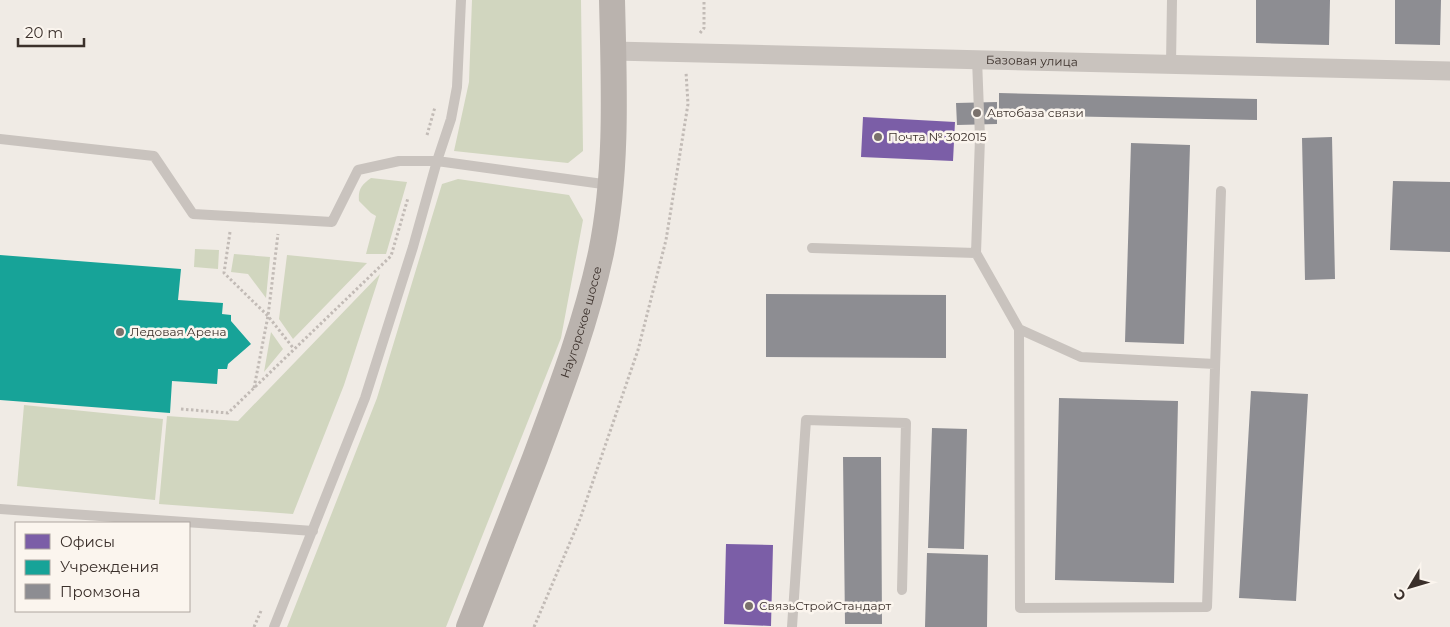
<svg xmlns="http://www.w3.org/2000/svg" width="1450" height="627" font-family="Montserrat,sans-serif">
  <rect width="100%" height="100%" fill="#f0ebe5"/>
  <path fill="#d1d6bf" d="M472,0h109l2,151 -15,12 -114,-12 15,-69z
    M371,178l36,4 -21,72h-20l10,-38 -5,-3 -12,-12c-1,-11 2,-16 12,-23z
    M458,179l111,16 14,25 -22,118 -115,289h-159l90,-229 65,-214z
    M195,249l24,1 -1,19 -24,-2z
    M234,254l36,3 -4,41 -18,-24 -17,-2z
    M287,255l80,8 -74,76 -14,-20z
    M380,274l-36,111 -51,129 -134,-10 8,-88 71,5z
    M271,332l12,17 -19,23z
    M24,405l139,14 -8,81 -138,-14z"/>
  <path fill="#7b5ea7" d="M863,117l92,5 -2,39 -92,-4z
    M726,544l47,1 -2,81 -47,-2z"/>
  <path fill="#17a398" d="M0,255l181,14 -3,31 45,3 -1,11 9,1v6l20,23 -23,20 -1,5h-9l-1,15 -45,-3 -2,32 -170,-13z"/>
  <path fill="#8d8d92" d="M1256,0h74l-1,45 -73,-2z
    M1395,0h46l-1,45 -45,-1z
    M999,93l258,6v21l-258,-5z
    M997,102v22l-40,1 -1,-22z
    M1332,137l3,142 -30,1 -3,-142z
    M1131,143l59,2 -6,199 -59,-2z
    M1393,181l57,1v70l-60,-2z
    M766,294l180,1v63l-180,-1z
    M1251,391l57,3 -12,207 -57,-3z
    M1059,398l119,3 -4,182 -119,-3z
    M932,428l35,1 -3,120 -36,-1z
    M843,457h38l1,167h-37z
    M927,553l61,2 -1,72h-62z"/>
  <g fill="none" stroke-linecap="round" stroke-linejoin="round">
    <path stroke="#c2bbb6" stroke-width="3" stroke-dasharray="2.5 2.5" stroke-linecap="butt" d="M700,33l4,-5v-28
      M427,135l8,-28
      M230,232l-6,41 44,43 26,33
      M254,388l14,-72 10,-82
      M181,409l47,4 163,-157 17,-58
      M254,627l7,-16
      M534,627l46,-108 58,-169 28,-110 22,-136 -2,-32"/>
    <path stroke="#c9c3be" stroke-width="10" d="M1171,64l1,-64
      M0,139l154,17 39,58 139,8 26,-52 41,-9h38l173,24
      M812,248l164,5 4,-115 -3,-79
      M976,253l43,76 1,279 187,-1 14,-416
      M1019,329l62,28 134,7
      M0,509l313,22
      M274,627l91,-229 48,-151 24,-86 14,-42 6,-32 4,-87
      M792,627l14,-207 100,3 -4,167"/>
    <path stroke="#c9c3be" stroke-width="19" id="s1" d="M613,51l837,20"/>
    <path stroke="#bab3ae" stroke-width="26" id="s2" d="M469,627c22,-56 44,-113 66,-169 25,-67 51,-135 66,-205 17,-83 13,-169 11,-253"/>
  </g>
  <g fill="#7a716c" stroke="#fbf5ee" stroke-width="2">
    <circle cx="977" cy="113" r="5"/>
    <circle cx="878" cy="137" r="5"/>
    <circle cx="120" cy="332" r="5"/>
    <circle cx="749" cy="606" r="5"/>
  </g>
  <g text-anchor="middle" stroke-width="5" stroke-linejoin="round" paint-order="stroke">
    <g font-size="12" fill="#3b302b" stroke="#fbf5ee">
      <text dy="4" stroke="none"><textPath href="#s1" startOffset="419">Базовая улица</textPath></text>
      <text dy="4" stroke="none"><textPath href="#s2" startOffset="325">Наугорское шоссе</textPath></text>
    </g>
    <g font-size="12" fill="#3b302b" stroke="#fbf5ee" text-anchor="start">
      <text x="987" y="117">Автобаза связи</text>
      <text x="888" y="141">Почта № 302015</text>
      <text x="130" y="336">Ледовая Арена</text>
      <text x="759" y="610">СвязьСтройСтандарт</text>
    </g>
  </g>
  <rect x="15" y="522" width="175" height="90" fill="#fbf5ee" stroke="#aea6a0"/>
  <rect x="25" y="534" width="25" height="15" fill="#7b5ea7" stroke="#aea6a0"/>
  <text x="60" y="547" font-size="15" fill="#3b302b">Офисы</text>
  <rect x="25" y="560" width="25" height="15" fill="#17a398" stroke="#aea6a0"/>
  <text x="60" y="572" font-size="15" fill="#3b302b">Учреждения</text>
  <rect x="25" y="584" width="25" height="15" fill="#8d8d92" stroke="#aea6a0"/>
  <text x="60" y="597" font-size="15" fill="#3b302b">Промзона</text>
  <g transform="translate(1410 587) rotate(232)" stroke="#fbf5ee" stroke-width="4" paint-order="stroke">
  <path d="M0-4L9 19L0 12L-9 19Z" fill="#3b302b"/>
  <text y="-8" font-size="14" font-weight="bold" text-anchor="middle" fill="#3b302b">С</text>
  </g>
  <path d="M18 38v8h66v-8" fill="none" stroke="#3b302b" stroke-width="2.5"/>
  <text x="25" y="38" font-size="15" fill="#3b302b" stroke="#fbf5ee" stroke-width="4" paint-order="stroke">20 m</text>
</svg>
